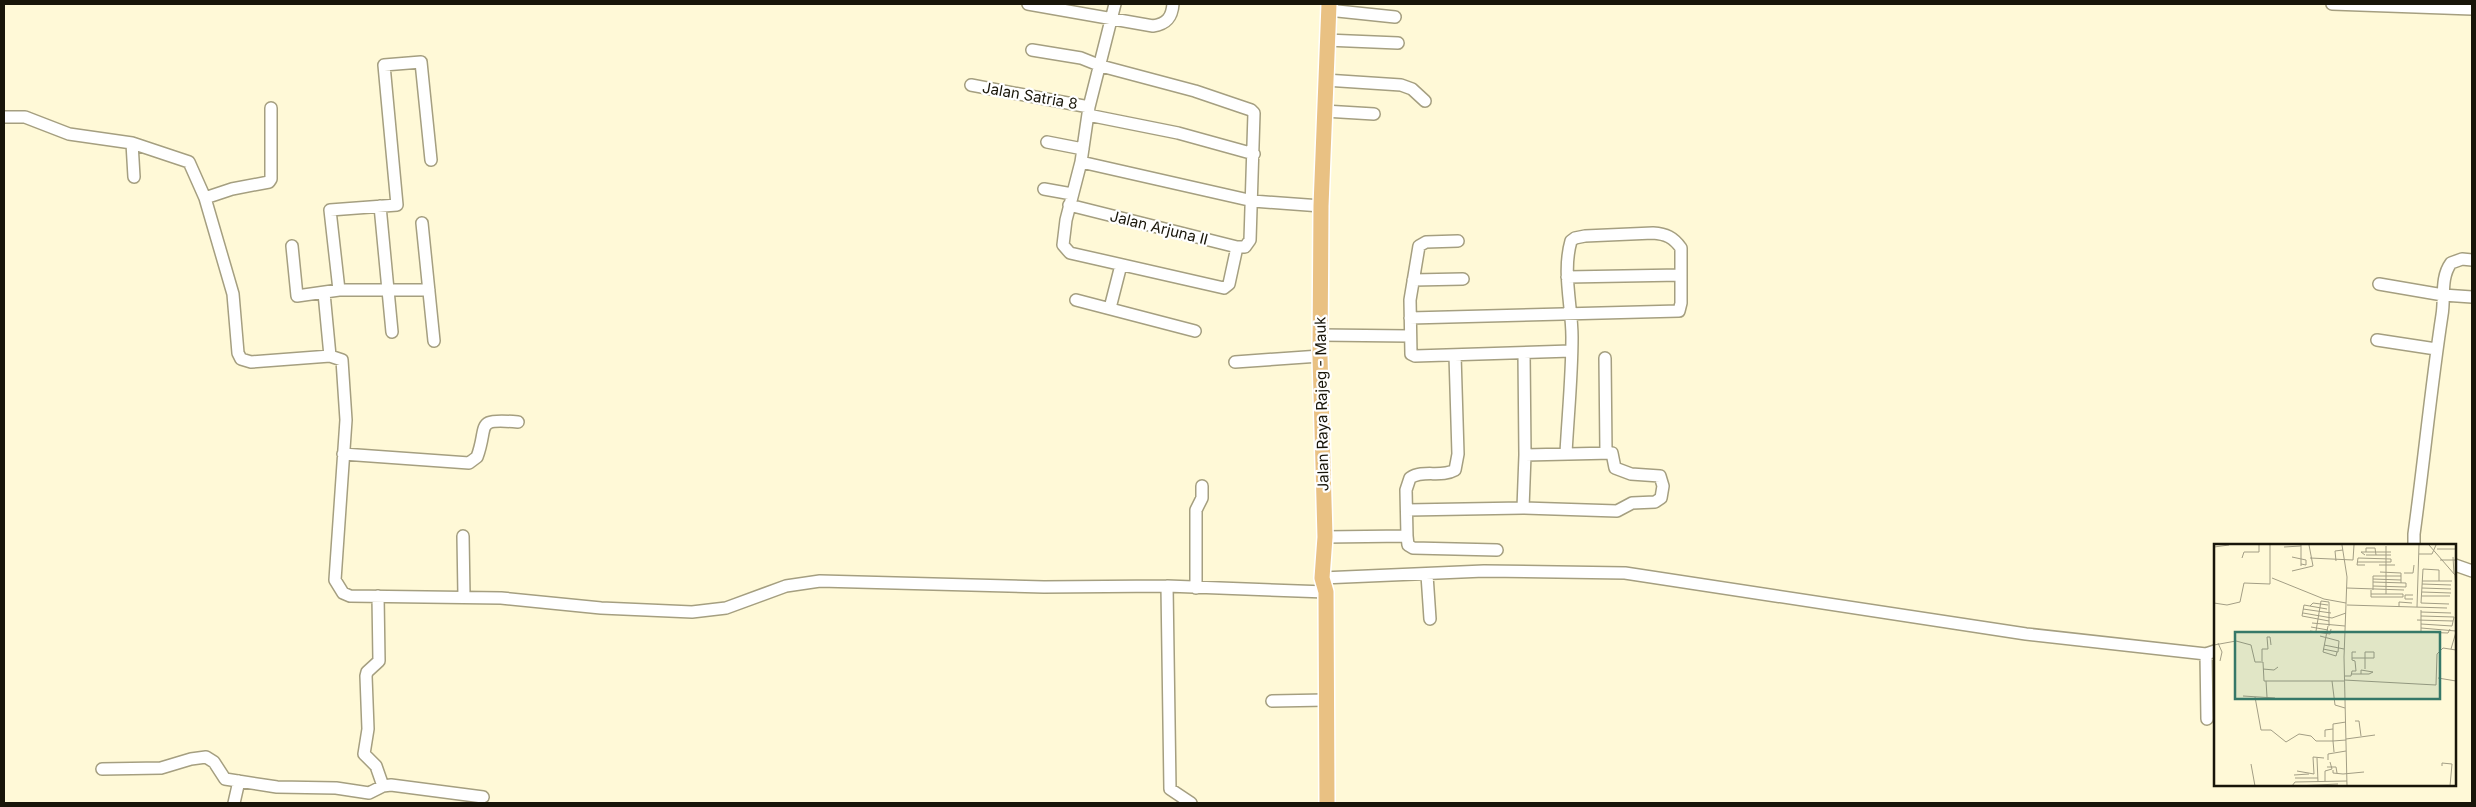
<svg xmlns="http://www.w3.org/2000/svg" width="2476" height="807" font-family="Inter,sans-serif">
  <rect width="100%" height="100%" fill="#fff9d7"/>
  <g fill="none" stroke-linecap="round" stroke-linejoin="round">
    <g stroke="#a59f80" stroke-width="14">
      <path id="minor" d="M1028,4l125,22c14,-2 19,-9 20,-22
        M1115,4l-26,103 -8,55 -15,58 -3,25 7,8 154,35 5,-4 8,-37
        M2332,4l140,5
        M1328,10l67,7
        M1326,40l72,3
        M1032,50l49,8 20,8 94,25 56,19 3,3 -4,127 -5,7h-8l-168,-42
        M1325,80l76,5 11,4 13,12
        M971,85l118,22
        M1324,111l50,3
        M1088,115l90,18 76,21
        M4,117h21l44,17 63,9 57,19 16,36 28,96 5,59 3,6 10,3 79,-6 12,4 4,60 -11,160 8,13 7,3 151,2 100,10 91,4 34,-4 60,-22 34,-5 224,6 123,-1 159,6
        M1047,142l36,7
        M132,143l2,34
        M1081,162l172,39 68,5
        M1044,189l28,5
        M205,198l27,-9 37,-7 2,-3v-71
        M380,206l12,126
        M422,223l12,118
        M1458,241l-32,1 -7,4 -9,54 1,54 4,2 156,-5
        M292,246l5,50 42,-6 -9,-80 67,-5 -13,-140 37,-3 10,98
        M1567,277l114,-2
        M1413,280l50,-1
        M2379,284l64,11 29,2
        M339,290h90
        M324,293l6,63
        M1076,300l119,31
        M1110,308l11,-43
        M1410,318l269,-7 2,-8v-55c-8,-11 -15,-14 -28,-15l-68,3 -10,2 -4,3c-9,31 1,65 1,96 0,39 -4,78 -6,116
        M1320,335l89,1
        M2377,340l59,9
        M1524,353l1,102
        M1605,358l1,94
        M1235,362l85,-6
        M343,454l126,9 8,-6c12,-32 -4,-39 41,-35
        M1407,510l116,-2 94,3 15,-8 23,-1 6,-4 2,-12 -3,-10 -29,-2 -16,-6 -3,-15 -87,2 -2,53
        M463,536l1,60
        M1407,536l1,9 5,3 84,2
        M1325,537l82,-1 -1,-46 4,-12c13,-9 31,0 45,-8l3,-16 -3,-99
        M2414,546v-12c10,-73 17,-147 28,-219 3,-17 -2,-37 9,-52l11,-4 10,1
        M2455,565l17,6
        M1427,575l3,44
        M1322,578l162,-7 141,2 401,61 180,20 9,-3
        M1167,586l3,203 21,14
        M1196,588v-78l6,-12v-12
        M378,596l1,65 -12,11 -1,4 2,53 -4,25 12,12 7,20
        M2206,654l1,65
        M1272,701l54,-1
        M102,769l59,-1 30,-9 15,-2 8,5 11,17 52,8 59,1 33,5 14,-7 8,-1 92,12
        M234,803l5,-22"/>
    </g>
    <g stroke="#fff" stroke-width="18">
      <path id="major" d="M1327,803l-1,-211 -4,-14 3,-41 -5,-181 1,-150 8,-202"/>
    </g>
    <use href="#minor" stroke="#fff" stroke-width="11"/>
    <use href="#major" stroke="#e9c183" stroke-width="15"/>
  </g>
  <g text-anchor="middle" stroke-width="4.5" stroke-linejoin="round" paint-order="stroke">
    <g font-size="15" fill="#181509" stroke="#fff">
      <text transform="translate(1030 96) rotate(10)" y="5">Jalan Satria 8</text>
      <text transform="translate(1159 228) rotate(14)" y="5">Jalan Arjuna II</text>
      <text transform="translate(1322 404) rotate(-91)" y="5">Jalan Raya Rajeg - Mauk</text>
    </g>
  </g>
  <g transform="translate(2214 544)">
    <rect width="242" height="242" fill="#fff9d7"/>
    <path fill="none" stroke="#a39e85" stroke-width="1" d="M87,1v21M128,1l5,32 -3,80 3,129M215,1l26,30 1,15M0,3l15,-2M70,3l17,-1M223,5h19M152,8h25M205,10h13l4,-9M151,11l-4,-3h5v-4h9l1,7M152,11h25M78,13l14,3v5l-5,-1M239,13l1,17M28,14l2,-6h15v-7M96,14l43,2 1,-15M226,16h16M122,17l-1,-10 8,-1M143,18h34v-3M151,21h-8l1,-7 33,1M165,21h16M78,27l21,-5 -4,-21M166,28l21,1v10M190,29h9l1,-8M58,34l52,21 22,4M159,35l28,1M208,37h30M225,37v-11l-16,-1 -2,34 28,1M159,38l33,1v4M208,40l29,1M159,42l33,1M133,44l57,2M208,44l29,1M157,46v7h32M159,46v-14h28M208,48l29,1M157,50h32v3M172,50v-48M208,52h28M199,55h-8v-4h8M0,59l13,2 13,-3 4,-19 26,1v-39M133,61l100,3M96,62l3,-3 15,2M185,63v-5l13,1M203,63l2,-62M89,65l28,4M113,65l-23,-4 -2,11 27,5M207,66v22l27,1 2,-4M207,68l30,1M89,69l29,5 14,-5M203,76l36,1M98,79l33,3M207,80l31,2 2,-9 -33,-1M114,82l-5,26 13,4 1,-4M97,83l17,3M207,84l35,3M96,87l20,3 1,-5M102,87l5,-30 8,1v24M106,92l19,5 -1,11 -15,-3M4,99l4,9 -2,9M0,101l22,-4 15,4 4,17h8l1,19h80M110,101l20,4M237,105l5,-17M138,114h22v-6h-9v17M48,117v-12h6l-1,-12h3l1,8M49,125l11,1 4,-3M137,130h18l4,-2 -12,-2v4M131,132h6l1,-5h4l-1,-10 -3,-1v-8h4M224,134l18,3M130,136l92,5 1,-31 6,-6 13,2M52,137l1,16M118,137l3,24 10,3M29,152l32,2M41,153l6,33h10l15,12 13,-8 12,2 5,5h17l1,11M141,177h4l2,15M132,178l-13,2v17l13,-1M111,193v-7l8,-1M132,195l29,-4M103,214l1,24M114,216v-6l18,-3M37,220l4,22M228,222v-3l10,1 -2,22M113,223h9l1,6M119,226v3l10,1 21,-2M83,227l17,3M100,230l-1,-17 11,1M80,231l15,-1M81,234h23M111,237v-10l7,-2 -2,-7M78,242l3,-4 52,-1M82,242l42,-2"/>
    <path fill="#367868" fill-opacity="0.15" stroke="#367868" stroke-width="2.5" d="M21,88h205v67h-205z"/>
    <rect width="242" height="242" fill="none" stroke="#181509" stroke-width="2.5"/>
  </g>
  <rect width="2476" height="807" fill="none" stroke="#181509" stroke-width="10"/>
</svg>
